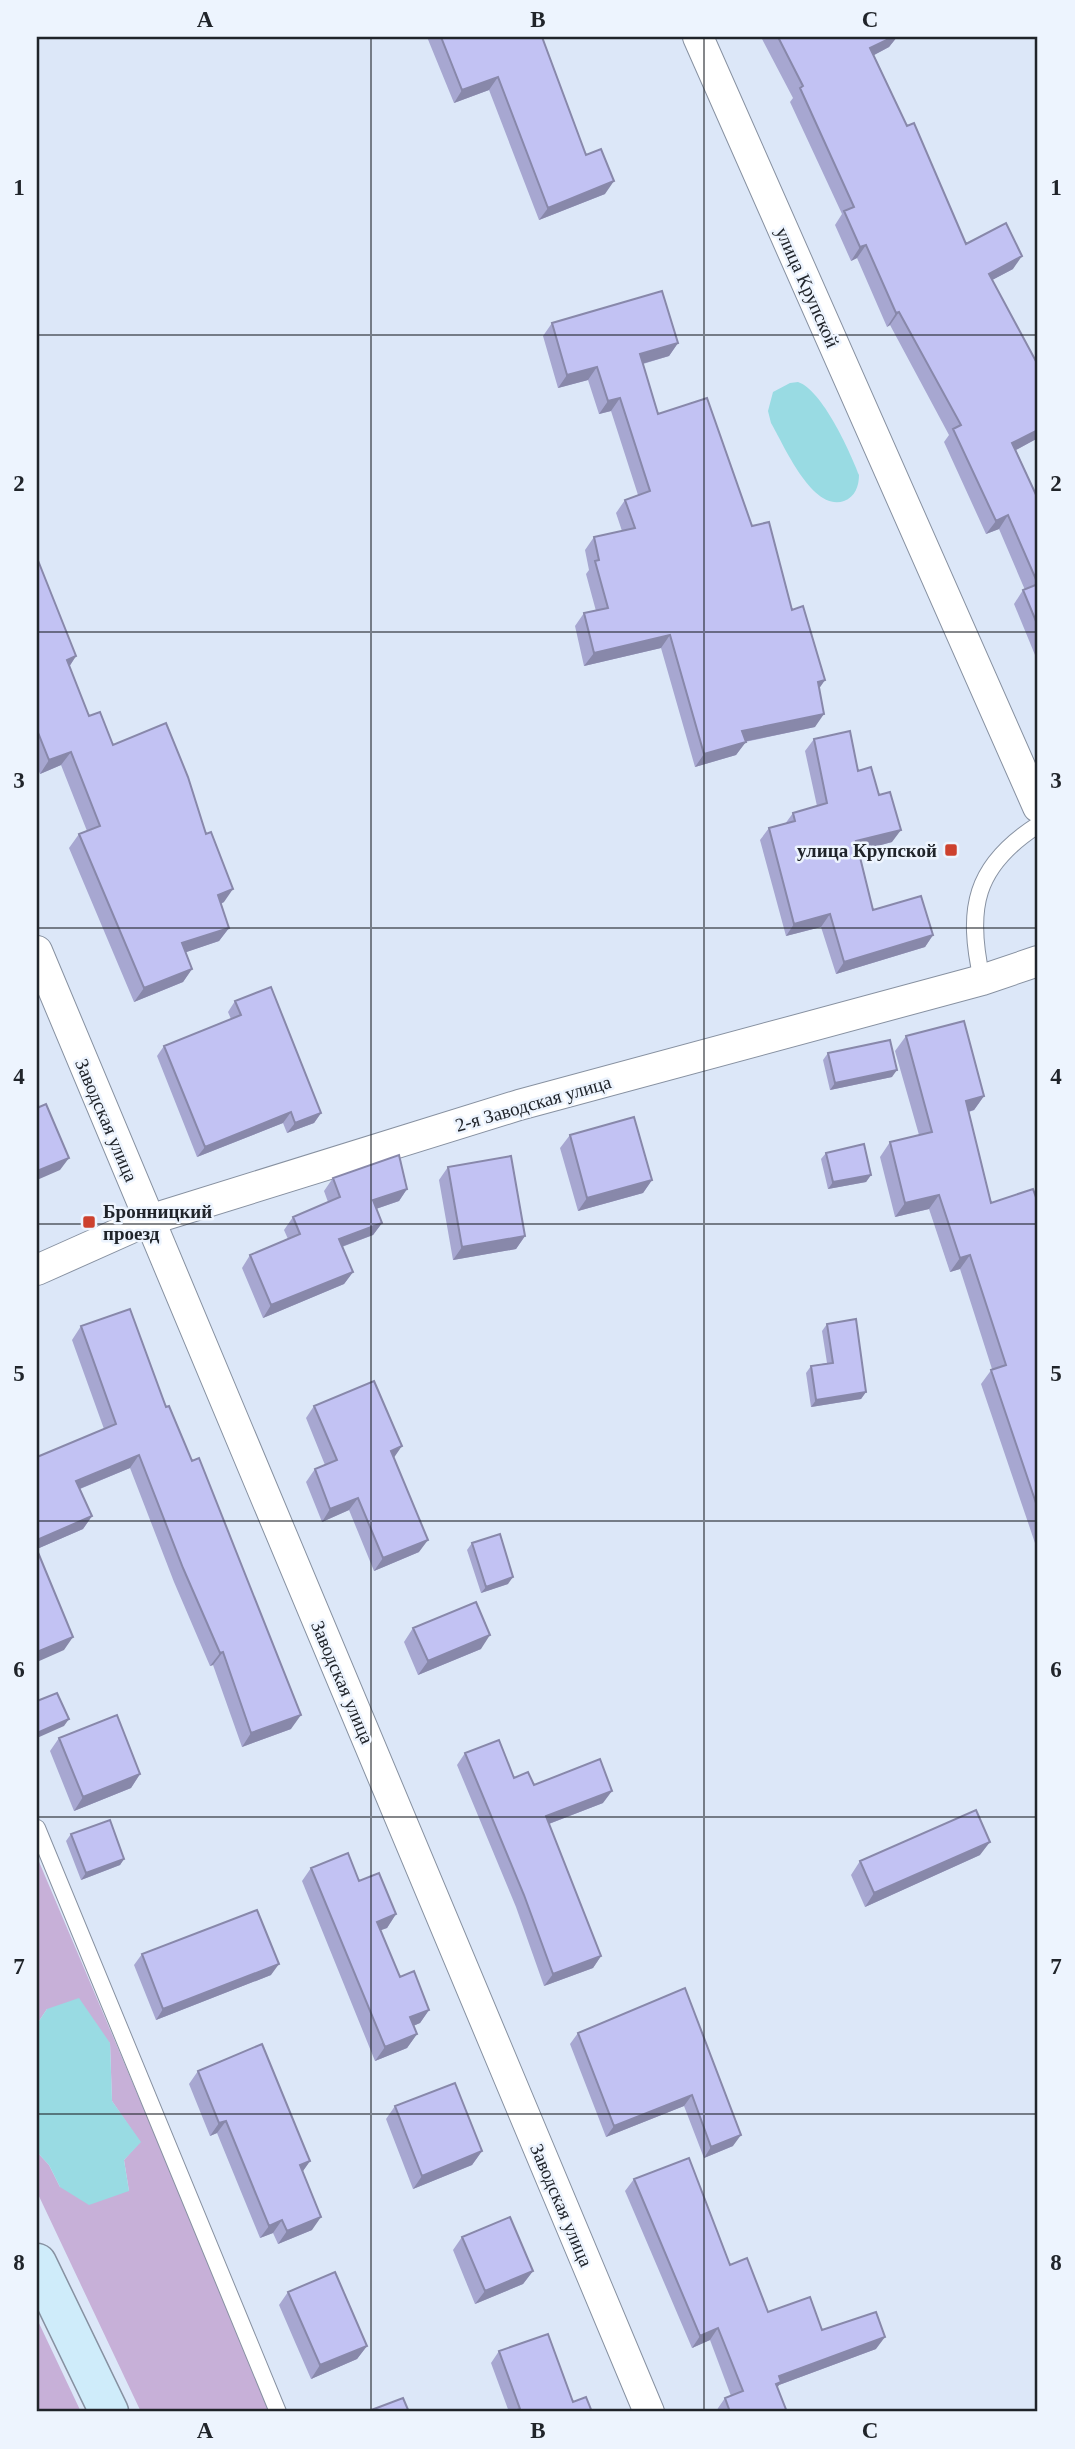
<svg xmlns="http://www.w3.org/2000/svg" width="1075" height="2449" font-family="'Times New Roman',serif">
  <rect width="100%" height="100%" fill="#dce7f8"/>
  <path fill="#c7b0d8" d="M37,1857l235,555h-131l-104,-220v-40l12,13 11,22 69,4 -5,-31 16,-18 -28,-41 -2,-58 -63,-34 -10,15z
    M37,2319l44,93h-44z"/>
  <path fill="#99dbe3" d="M798,382c24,8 52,69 61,93 0,11 -4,22 -15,26 -32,11 -60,-56 -73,-78l-3,-12 5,-19 17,-9z
    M79,1998l31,45 2,58 29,41 -17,18 5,31 -40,14 -29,-18 -11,-22 -12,-13v-128l10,-15z"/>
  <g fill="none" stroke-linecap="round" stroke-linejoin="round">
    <g stroke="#8791a1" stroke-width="18">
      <path id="lane" d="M982,980c-16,-71 -8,-114 56,-155
        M37,1828l241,584"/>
    </g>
    <g stroke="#8791a1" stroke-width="32">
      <path id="street" d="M698,37l340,770
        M37,951l612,1461
        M37,1270l112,-50 370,-115 463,-125 56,-19"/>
    </g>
    <g stroke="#8791a1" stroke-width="41">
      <path id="secondary" d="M37,2263l72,149"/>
    </g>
    <use href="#lane" stroke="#fff" stroke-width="16"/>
    <use href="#street" stroke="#fff" stroke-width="30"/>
    <use href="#secondary" stroke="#cfecfa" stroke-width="38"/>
  </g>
  <path fill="#a7a7d1" d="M427,37h115l44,118 19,39 -66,26 -50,-130 -35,13z
    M761,37h136l-8,10 -15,8 33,71 59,118 47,25 -21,11 46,85v73l-22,12 22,49v154l-3,2 -21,-51 9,-14h2l-26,-61 -13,5 -42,-92 5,-7 -59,-110 -3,2 -30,-69 -6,3 -16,-36 7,-11 -52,-112 3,-4z
    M552,323l126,20 -9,13 -26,8 15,50 94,112 73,154 -6,8 -4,39 -70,15 -9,13 -41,12 -34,-119 -77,18 -9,-40 9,-13 12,-2 -10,-37 3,-4 -4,-20 9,-13 28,-6 -6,-18 9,-13 13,-5 -27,-84 -12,3 -11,-34 -30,8 -15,-52z
    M37,558l39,98 -7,11 20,49 24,29 111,157 -3,2 8,24 -10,13 -33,11 6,17 -9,13 -49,20 -65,-154 10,-14 8,-3 -26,-66 -21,9 -3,-7z
    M814,739l44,32 34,71 -33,9 14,59 60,25 -8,12 -89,27 -15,-47 -35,9 -26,-96 9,-12 16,-4 8,-11 24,-7 -12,-55z
    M235,1001l86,112 -7,10 -27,10 -4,-10 -86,34 -40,-101 7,-10 67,-27 -3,-7z
    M906,1036l78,60 -10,14 -5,2 22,91h47v345l-1,1 -56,-165 11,-15 -32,-100 -10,3 -21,-63 -34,8 -15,-60 10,-15 29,-7 -24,-84z
    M828,1053l64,24 -62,13 -7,-30z
    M570,1135l82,45 -9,13 -65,18 -18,-63z
    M826,1153l45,22 -5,7 -38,7 -7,-30z
    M448,1167l77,69 -9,13 -63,11 -14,-80z
    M333,1178l74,11 -8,12 -23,8 6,14 -9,12 -31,12 11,25 -9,12 -81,34 -21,-50 8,-13 38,-16 -4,-9 9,-13 35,-15 -4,-11z
    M827,1324l39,68 -5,7 -50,8 -5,-34 5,-7 16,-3 -5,-32z
    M81,1326l85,81 125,322 -49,18 -29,-82 -3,1 -36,-84 -44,-114 -50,21 12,27 -9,13 -46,20 67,-120 -32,-89z
    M314,1406l80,52 25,94 -45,19 -25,-61 -27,12 -16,-40 9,-13 10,-4 -19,-47z
    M472,1543l36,41 -27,9 -14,-43z
    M413,1628l68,21 -63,26 -14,-33z
    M59,1738l81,36 -9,14 -57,23 -24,-60z
    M465,1753l49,25 20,7 69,18 -54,21 52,132 -8,12 -49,18 -28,-79 -59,-142z
    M71,1834l53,25 -4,6 -39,15 -15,-39z
    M980,1855l-115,52 -14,-32 9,-14z
    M311,1868l48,13 37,33 -9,14 -7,2 20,47 29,33 -9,13 -7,3 4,8 -10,14 -32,13 -73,-180z
    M142,1954l129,21 -115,45 -22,-55z
    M685,1988l48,158 -29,12 -20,-52 -78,31 -36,-93 8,-11z
    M198,2071l112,90 -8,11 10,58 -34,14 -5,-11 -13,5 -43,-105 -7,3 -21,-52z
    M395,2106l87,45 -10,14 -59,24 -27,-70z
    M634,2179l96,86 38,47 108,37 -97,36 -2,3 10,24h-70l-1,-1 9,-13 6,-2 -21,-56 -18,8 -67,-157z
    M462,2237l71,34 -10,13 -48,20 -22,-54z
    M288,2292l79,54 -10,13 -46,20 -32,-74z
    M499,2351l74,51 19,10h-83l-18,-49z"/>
  <path fill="#88a" d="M893,37h4l-8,10 -28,15 9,-14z
    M498,77l-9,13 -35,13 8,-13z
    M614,181l-9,13 -66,26 9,-12z
    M866,245l-9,13 -6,3 9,-14z
    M1022,256l-9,13 -34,18 10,-13z
    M899,312l-9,13 -3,2 9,-14z
    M678,343l-9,13 -38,11 9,-13z
    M597,367l-9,13 -30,8 9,-13z
    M620,398l-9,13 -12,3 9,-13z
    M1038,430v8l-35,19 9,-14z
    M1008,515l-9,14 -13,5 10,-13z
    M670,635l-9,13 -77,18 10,-13z
    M76,656l-9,14v-10z
    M825,680l-9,13 2,-11z
    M824,714l-9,13 -82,17 9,-13z
    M746,742l-10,13 -41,12 9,-13z
    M71,752l-10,13 -21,9 9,-14z
    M901,830l-9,12 -44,12 8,-13z
    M233,889l-9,13 -15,7 9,-14z
    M830,914l-9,13 -35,9 8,-12z
    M229,928l-10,13 -47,16 10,-14z
    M933,935l-8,12 -89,27 8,-12z
    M192,969l-9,13 -49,20 10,-14z
    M897,1070l-5,7 -62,13 5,-7z
    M984,1096l-10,14 -18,5 10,-14z
    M291,1112l-8,11 -86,34 8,-10z
    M321,1113l-7,10 -27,10 8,-10z
    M69,1158l-9,12 -23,10v-9z
    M871,1175l-5,7 -38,7 5,-7z
    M652,1180l-9,13 -65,18 9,-13z
    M407,1189l-8,12 -35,12 9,-13z
    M939,1195l-10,14 -34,8 10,-14z
    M382,1223l-9,12 -43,16 9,-12z
    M525,1236l-9,13 -63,11 9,-13z
    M970,1255l-10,14 -10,3 10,-14z
    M353,1272l-9,12 -81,34 8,-13z
    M866,1392l-5,7 -50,8 5,-7z
    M402,1446l-9,13 -2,-8z
    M139,1455l-9,13 -63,26 9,-13z
    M358,1498l-9,12 -27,12 8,-13z
    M92,1516l-9,13 -46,20v-9z
    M428,1540l-9,12 -45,19 9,-13z
    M513,1577l-5,7 -27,9 5,-6z
    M490,1635l-9,14 -63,26 10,-14z
    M73,1637l-9,13 -27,12v-10z
    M223,1652l-10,13 -3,1 10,-13z
    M301,1715l-10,14 -49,18 9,-14z
    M69,1719l-5,7 -27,12v-5z
    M140,1774l-9,14 -57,23 9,-14z
    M612,1791l-9,12 -65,25 8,-12z
    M990,1842l-10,13 -115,52 9,-14z
    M124,1859l-4,6 -39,15 5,-7z
    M396,1914l-9,14 -19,7 9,-13z
    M601,1956l-8,12 -49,18 9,-12z
    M279,1964l-8,11 -115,45 7,-11z
    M429,2010l-9,13 -19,8 9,-14z
    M417,2034l-10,14 -32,13 10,-14z
    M692,2095l-8,11 -78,31 8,-11z
    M226,2121l-9,12 -7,3 9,-13z
    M741,2135l-8,11 -29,12 7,-11z
    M482,2151l-10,14 -59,24 9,-13z
    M310,2161l-9,13 -1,-9z
    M321,2217l-9,13 -34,14 9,-13z
    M282,2220l-9,13 -13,5 9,-12z
    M533,2271l-10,13 -48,20 10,-13z
    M718,2328l-8,12 -18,8 8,-12z
    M885,2337l-9,12 -97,36 -6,9 6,-18z
    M367,2346l-10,13 -46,20 9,-14z"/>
  <path fill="#c2c2f3" stroke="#88a" stroke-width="2" d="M441,37h101l44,118 15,-6 13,32 -66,27 -50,-131 -36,13z
    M778,37h115l-23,11 37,78 7,-3 52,121 40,-21 16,33 -33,18 49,91v65l-26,13 26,56v85l-30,-69 -12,6 -43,-92 8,-4 -62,-113 -3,1 -30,-68 -6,2 -16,-36 10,-4 -54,-119 3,-2z
    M662,291l16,52 -38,11 18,60 49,-16 45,128 17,-4 23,88 11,-4 22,74 -7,2 6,32 -82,17 4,11 -42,12 -34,-119 -76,18 -10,-40 24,-5 -13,-47 4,-1 -5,-23 41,-9 -10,-28 25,-9 -30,-93 -12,3 -11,-34 -30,8 -15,-52z
    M37,558l39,98 -9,4 22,56 11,-4 13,33 53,-22 22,54 18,57 5,-2 22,57 -15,6 11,33 -47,15 10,26 -48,19 -65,-154 21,-8 -29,-74 -22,8 -12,-30z
    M1038,584v42l-15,-36z
    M850,731l8,40 13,-4 8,28 11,-3 11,38 -45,11 17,69 48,-14 12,39 -89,27 -14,-48 -36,10 -25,-96 26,-7 -2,-8 34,-10 -13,-64z
    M271,987l50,126 -26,10 -4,-11 -86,35 -41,-101 77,-31 -6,-14z
    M964,1021l20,75 -18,5 25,102 42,-14 5,14v96l-1,1 1,4v205l-47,-139 15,-5 -36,-110 -10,3 -21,-63 -34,8 -15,-61 42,-10 -26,-96z
    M890,1040l7,30 -62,13 -7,-30z
    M46,1104l23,54 -32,13v-63z
    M634,1117l18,63 -65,18 -17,-63z
    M864,1144l7,31 -38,7 -7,-29z
    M399,1155l8,34 -34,11 9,23 -43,16 14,33 -82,33 -21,-50 50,-21 -7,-17 47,-20 -7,-19z
    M511,1156l14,80 -63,11 -14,-80z
    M130,1309l36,98 3,-1 23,55 7,-3 102,257 -50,18 -28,-81 -3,1 -37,-85 -44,-113 -63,26 16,35 -55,24v-83l79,-33 -35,-98z
    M856,1319l10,73 -50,8 -5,-34 22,-3 -6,-39z
    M374,1381l28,65 -11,5 37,89 -45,18 -25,-60 -28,11 -15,-40 22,-9 -23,-54z
    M500,1534l13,43 -27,10 -14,-44z
    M37,1550l36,87 -36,15z
    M476,1602l14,33 -62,26 -15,-33z
    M57,1693l12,26 -32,14v-32z
    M117,1715l23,59 -57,23 -24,-59z
    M499,1740l15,38 14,-6 6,13 66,-26 12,32 -66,25 55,140 -48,18 -29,-79 -59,-142z
    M976,1810l14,32 -116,51 -14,-32z
    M110,1820l14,39 -38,14 -15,-39z
    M348,1853l11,28 20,-8 17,41 -19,8 23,55 14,-6 15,39 -19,7 7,17 -32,13 -74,-179z
    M257,1910l22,54 -116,45 -21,-55z
    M685,1988l56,147 -30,12 -19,-52 -78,31 -36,-93z
    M262,2044l48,117 -10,4 21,52 -34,14 -5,-11 -13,6 -43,-105 -7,2 -21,-52z
    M455,2083l27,68 -60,25 -27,-70z
    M689,2158l41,107 17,-7 21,54 42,-15 12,33 54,-18 9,25 -106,39 2,6 -5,2 11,28h-57l-5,-14 18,-7 -25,-63 -18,8 -66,-157z
    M510,2217l23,54 -48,20 -23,-54z
    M335,2272l32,74 -47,19 -32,-73z
    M548,2334l25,68 13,-5 6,15h-81l9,-3 -21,-58z
    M403,2398l6,14h-43z"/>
  <path fill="none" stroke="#20242a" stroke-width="2" stroke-opacity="0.55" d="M371,37v2375M704,37v2375M37,335h1001M37,632h1001M37,928h1001M37,1224h1001M37,1521h1001M37,1817h1001M37,2114h1001"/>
  <g fill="#cd412e" stroke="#edf4fe" stroke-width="2.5">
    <rect x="944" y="843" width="14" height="14" rx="3.5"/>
    <rect x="82" y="1215" width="14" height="14" rx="3.5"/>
  </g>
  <g text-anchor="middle" stroke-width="5" stroke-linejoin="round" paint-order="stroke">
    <g font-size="19" fill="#20242a" stroke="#edf4fe">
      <text transform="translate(808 287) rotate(66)" y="7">улица Крупской</text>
      <text transform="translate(533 1103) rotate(-16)" y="7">2-я Заводская улица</text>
      <text transform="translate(107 1120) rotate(67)" y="7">Заводская улица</text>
      <text transform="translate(343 1682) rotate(67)" y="7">Заводская улица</text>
      <text transform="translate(562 2205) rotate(67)" y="7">Заводская улица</text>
    </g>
    <g font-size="19" font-weight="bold" fill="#20242a" stroke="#edf4fe" text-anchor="end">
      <text x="937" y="857">улица Крупской</text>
      <text x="103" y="1218" text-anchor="start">Бронницкий<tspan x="103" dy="22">проезд</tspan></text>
    </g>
  </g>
  <rect width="1075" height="2449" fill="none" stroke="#edf4fe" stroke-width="77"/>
  <rect x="38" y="38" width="998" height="2372" fill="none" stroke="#20242a" stroke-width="2.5"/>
  <g font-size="23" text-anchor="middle" font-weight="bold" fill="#20242a">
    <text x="205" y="27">A</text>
    <text x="538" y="27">B</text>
    <text x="870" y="27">C</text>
    <text x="19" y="195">1</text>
    <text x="1056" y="195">1</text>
    <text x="19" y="491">2</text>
    <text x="1056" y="491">2</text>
    <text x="19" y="788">3</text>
    <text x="1056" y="788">3</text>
    <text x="19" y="1084">4</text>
    <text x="1056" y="1084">4</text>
    <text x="19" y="1381">5</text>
    <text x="1056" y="1381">5</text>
    <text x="19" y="1677">6</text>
    <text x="1056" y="1677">6</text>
    <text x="19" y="1974">7</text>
    <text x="1056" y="1974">7</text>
    <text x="19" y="2270">8</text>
    <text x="1056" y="2270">8</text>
    <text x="205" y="2438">A</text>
    <text x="538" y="2438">B</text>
    <text x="870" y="2438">C</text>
  </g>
</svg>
